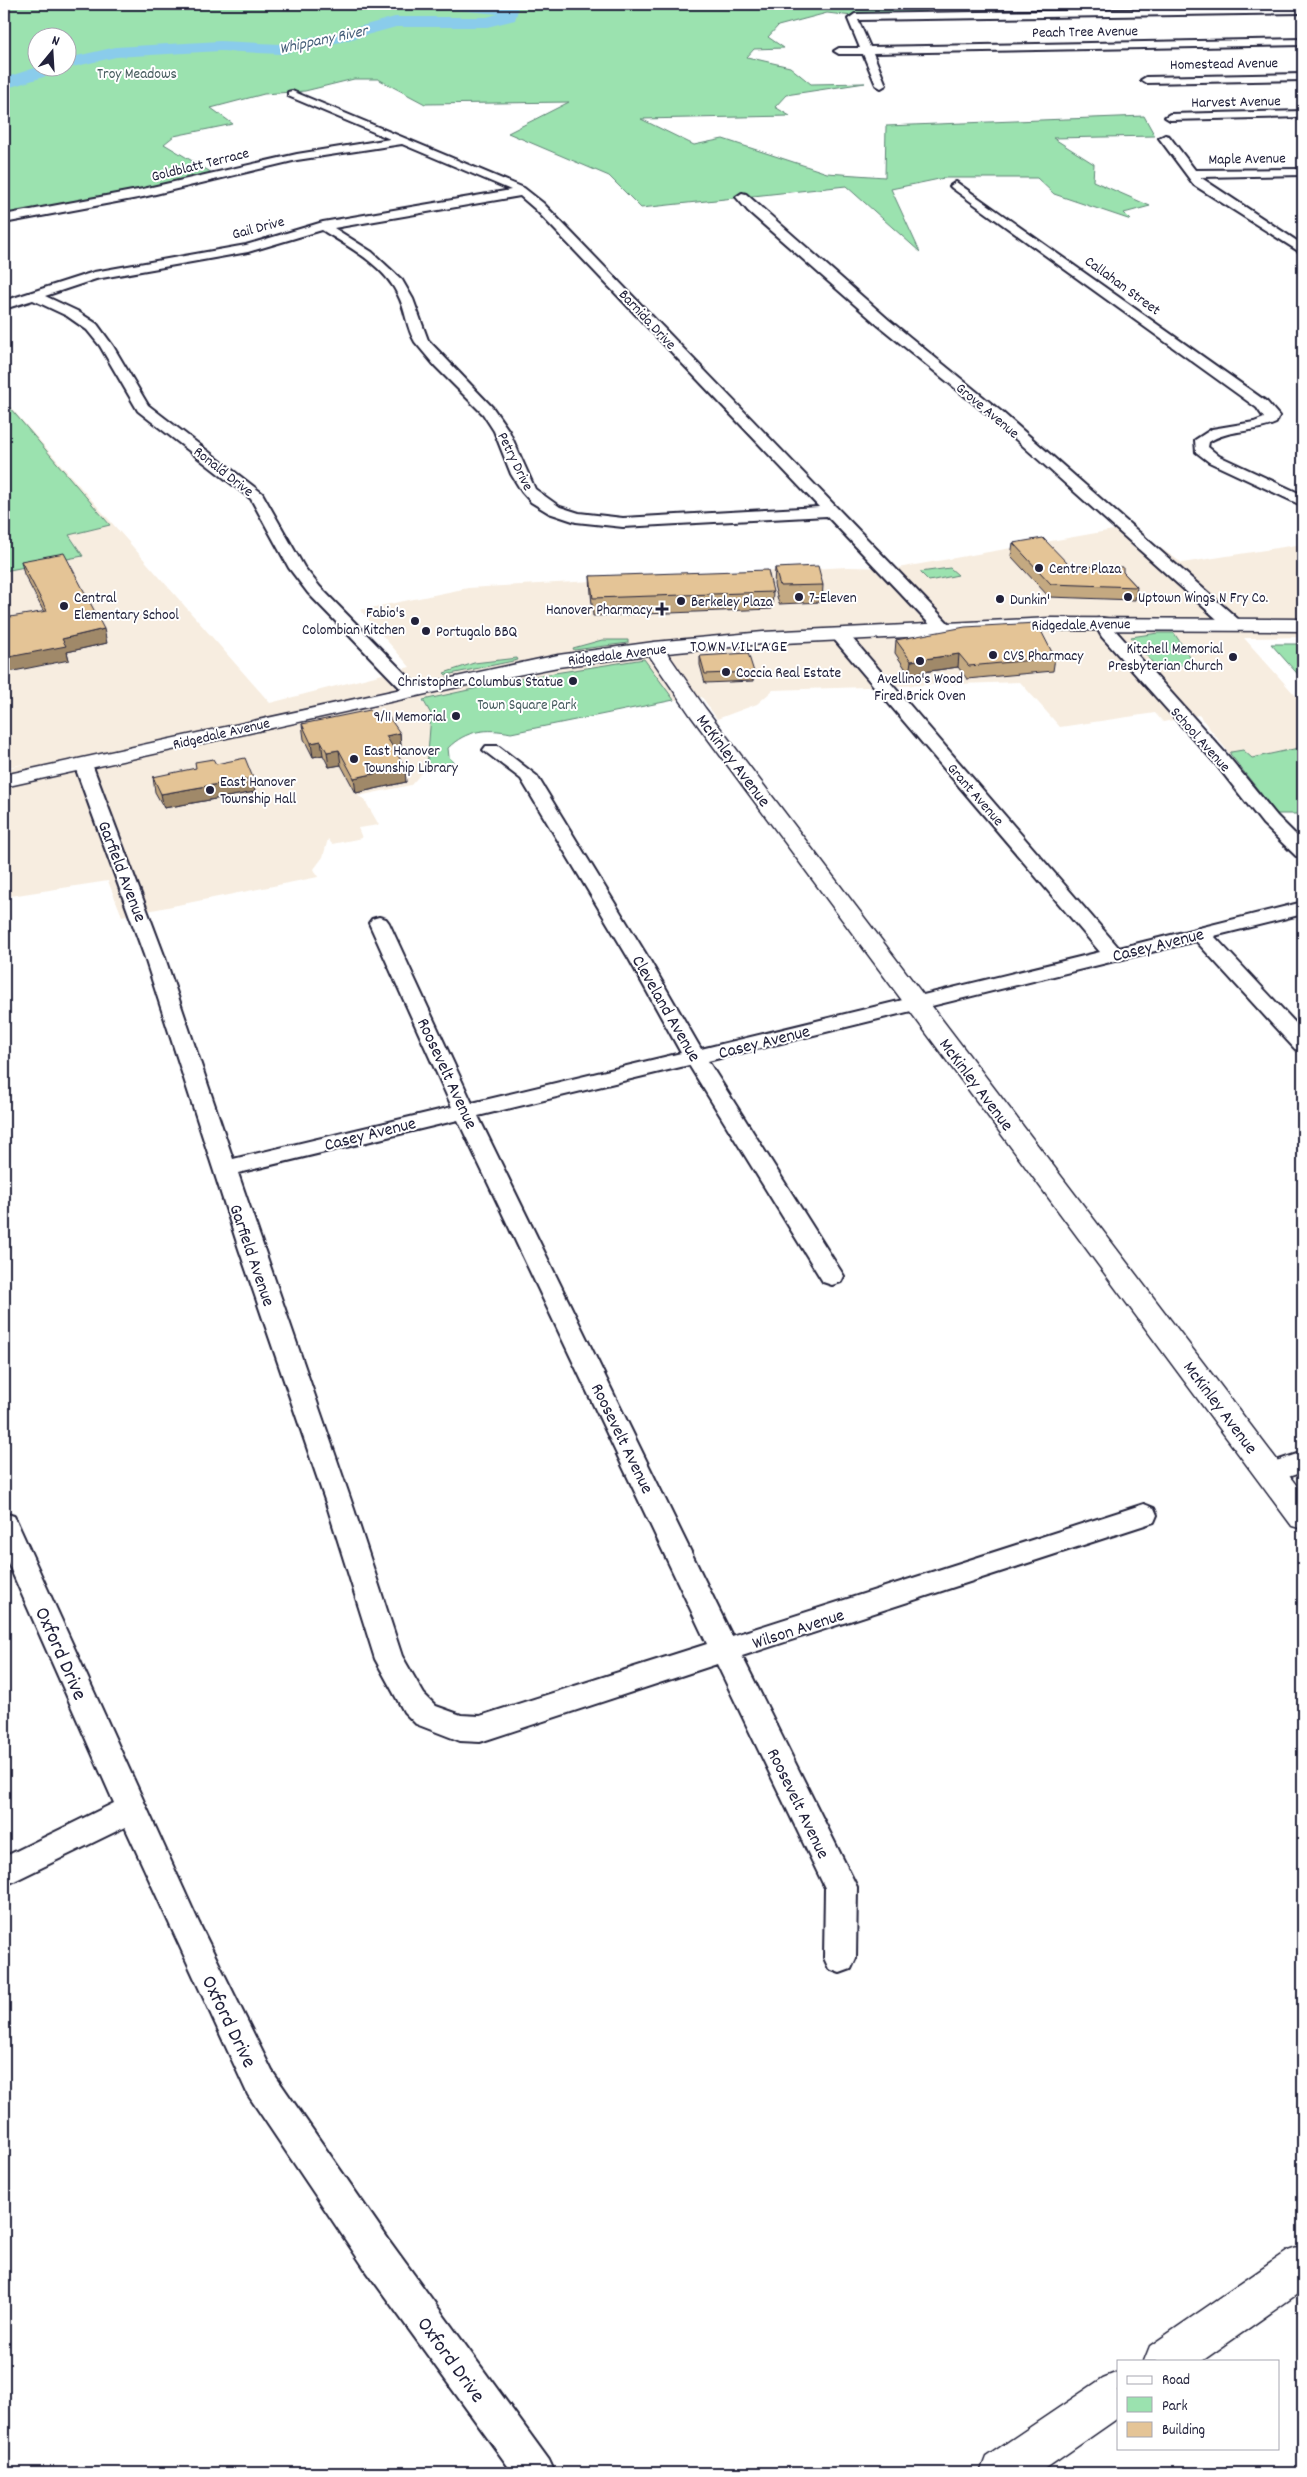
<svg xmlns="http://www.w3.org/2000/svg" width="1307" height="2477" font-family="Dekko,sans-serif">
  <rect width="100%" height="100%" fill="#fff"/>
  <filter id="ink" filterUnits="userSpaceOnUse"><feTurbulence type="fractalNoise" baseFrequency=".02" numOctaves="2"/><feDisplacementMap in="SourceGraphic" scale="10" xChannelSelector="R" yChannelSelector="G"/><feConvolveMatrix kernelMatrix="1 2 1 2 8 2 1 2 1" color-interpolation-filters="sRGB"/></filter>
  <g filter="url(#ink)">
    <path fill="#f7ede0" d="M4,400l266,303 140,-36 -50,-57 108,-22 379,-21 51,1 232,-41 52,36 121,-19v93l-59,1 59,66v47l-63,16 -41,-52 -36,7 -8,-9 -95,14 -40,-45 -247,8 -16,14 -40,15 -15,-22 -28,3 -32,-41 -221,41 9,11 1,19 -4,37 -16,18 -53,11 6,3 15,26 -21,3 4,10 -30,6 -4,-5 -5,18 -9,12 4,8 -196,39 -14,-35 -104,16v-128l24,-6 -24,5z"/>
    <path fill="#9be2af" stroke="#5e8275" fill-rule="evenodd" d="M4,4h920l4,12 -67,1 -34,-4 -49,13 -10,11 16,11 -30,1 -7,8 43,10 21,17 54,-1 -79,12 -11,12 15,9 -149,3 53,26 29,-6 104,34 58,4 1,-51 258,-10 11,20 -102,2 41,26 -1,17 57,25 -26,7 7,7 -77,-26 -17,-16h-93l-53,11 29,63 -74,-66 -205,22 -32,-32 -101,-43 61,-31 -144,2 -47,-25h-24l-49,12 -41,3 -53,14 22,16 -59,12 -10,8 55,33 -215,41zM38,38h30v30h-30z
      M4,401l106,124 -41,10 14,21 -79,15z
      M950,568l8,7 -29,6 -9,-9z
      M1158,633h16l18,27 -1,4 -34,4 -26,-31z
      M602,640h26v3l-54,7 -1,-2z
      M1271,644h32v36z
      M517,658l1,2 -72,15 -2,-2 30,-10z
      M644,659l30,41 -163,33c-24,-5 -45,-3 -63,15l1,9 5,6 -27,4 4,-53 -8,-14 100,-22z
      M1303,747v67h-26l-47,-60 1,-2 12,-2 9,8z"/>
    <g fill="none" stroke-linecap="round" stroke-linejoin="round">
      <path fill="#8acceb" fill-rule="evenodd" d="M439,4h58l19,2 2,4 -3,10 -28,7h-91l-55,15 -61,12 -60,-3 -104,6 -48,11h-3h3v-10l48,-11 104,-6 60,3 59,-12 56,-15h92l11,-3 -51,-5 -6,-1z
        M38,67l25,1 -3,4 -56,17v-11z"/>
      <g stroke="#22223b" stroke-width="4">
        <path id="street" d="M1303,7v6l-445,7 12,27 433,-8v6l-430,8 13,32 -5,3 -5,-3 -13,-31h-24l-5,-3 5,-3h21l-12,-29 7,-5z
          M1303,74v6l-157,3 -5,-3 5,-3z
          M292,91l232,97 19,15 407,422 2,4 -2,4h-12l-111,-117 -204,11 -47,-5 -27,-9 -18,-11 -9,-10 -11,-18 -17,-43 -11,-17 -48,-48 -20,-24c-9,-15 -9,-32 -17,-47 -14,-30 -49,-48 -76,-65l-74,22 -152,27 -51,17 32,15 20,13 16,22 35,59 114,88 42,74 16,20 102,104 -3,4h-12l-99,-102 -19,-25 -38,-69 -113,-88 -38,-65 -13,-16 -20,-14 -34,-16 -29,9v-8l90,-29 152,-27 77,-23 188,-32 -109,-46 -105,16 -154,37 -139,26v-8l139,-26 154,-35 93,-15 -102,-43v-4zM520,196l15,13 284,298 -196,11 -44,-5 -19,-6 -25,-18 -26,-58 -16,-23 -65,-68 -15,-41 -11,-19 -30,-28 -38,-24z
          M1303,111v6l-133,3 -5,-3 5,-3z
          M1165,135l4,1 26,34 108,-1v6l-103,2 103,68v9l-109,-69 -35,-47z
          M956,182l311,220 12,14 -3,7c-21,10 -48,6 -67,19l-1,5 11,9 84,39v11l-94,-44 -13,-10 -1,-12 17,-11 42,-7 10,-4 -7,-10 -305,-220 -2,-2z
          M742,193l4,1 143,126 114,93 236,207 2,4 -2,4h-12l-234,-209 -114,-93 -131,-115 -12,-14z
          M1102,618l6,1 7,11 112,125 50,61 26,26v16l-7,-2 -33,-32 -48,-61 -113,-126 -8,-14 2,-4z
          M839,629l6,1 274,318 184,-46v12l-89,22 89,95v20l-8,-2 -99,-108 -488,120 136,215 -3,6 -9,3 -9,-3 -134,-217 -211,51 254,520 412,-132 10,4 3,7 -3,7 -412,134 115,231 -1,71 -5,11 -11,4 -11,-4 -5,-11 1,-70 -108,-224 -237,78 -20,-1 -44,-17 -12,-12 -29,-53 -47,-150 -89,-260 -95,-294 -70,-191 3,-4h12l3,4 72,191 69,204 219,-52 -83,-184 3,-4 7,-2 7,2 3,4 83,180 209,-50 -52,-94 -108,-180 -38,-29 3,-4h12l39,30 112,183 52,90 399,-97 -267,-314 -2,-4 2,-4zM458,1120l249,524 -227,72 -19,-1 -25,-9 -12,-12 -22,-38 -48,-147 -116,-336z
          M1303,1452v20l-33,11 -9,-3 -4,-7 4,-7z
          M4,1513l10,3 4,8 181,399 73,148 119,172 158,217 6,13h-42l-148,-204 -117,-174 -123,-268 -121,59v-29l110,-54 -110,-249z"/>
      </g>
      <g stroke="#22223b" stroke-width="3">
        <path id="secondary" d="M1051,618l252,1v12l-252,-1 -288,14 -96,9 38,55 598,786v35l-11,-3 -601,-810 -42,-61 -91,12 -91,18 -463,102v-12l554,-120 96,-13 109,-10z
          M1303,2246v44l-101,71h-58l6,-15 138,-95z
          M1118,2372v46l-79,55h-59l6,-16 117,-79z"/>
      </g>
      <use href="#street" fill="#fff" fill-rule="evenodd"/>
      <use href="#secondary" fill="#fff" fill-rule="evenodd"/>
    </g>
    <path fill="#c4a981" stroke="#22223b" d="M1013,543l57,23 53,6 14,15 -2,13 -86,-3 -38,-41z
      M21,561l86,82 -40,9 2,8 -45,-86z
      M775,568l48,17 -1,17 -43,2 -5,-19z
      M590,576l183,16 -1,17 -179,7 -2,-22z
      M896,640l159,18 -2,13 -86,8 -9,-12 -49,7 -14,-21z
      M700,656l54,16 -1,9 -48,2 -5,-18z
      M373,715l27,18 1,14 -7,2 12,33 -50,11 -15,-28 -12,2 -6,-12 -10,2 -9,-18 -2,-15z
      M153,777l100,1 2,14 -91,16 -9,-16z"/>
    <path fill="#a08969" stroke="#22223b" d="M104,629l3,14 -40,9 2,8 -65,13v-15l58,-19z
      M959,654l-1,13 -49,7 2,-13z
      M400,733l1,14 -13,3 -2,-14z
      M321,741l2,14 -10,2 -2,-14z
      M339,750l2,15 -12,2 -2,-15z
      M405,767l1,15 -50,11 -2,-15z
      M253,778l2,14 -91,16 -3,-14z"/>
    <path fill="#e4c496" stroke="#22223b" d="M1043,538l27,28 53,1v5l14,15 -86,-3 -38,-41z
      M64,553l40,76 -42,10 4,7 -62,12v-40l43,-7 -26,-50z
      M818,566l5,19 -43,1 -5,-18z
      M768,570l5,22 -180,6 -3,-22z
      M1037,623l18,35 -86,8 -10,-12 -48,7 -15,-21 69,-13z
      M748,653l6,19 -49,2 -5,-18z
      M370,710l3,5 13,-2 14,20 -14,3 19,31 -51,11 -15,-28 -12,2 -6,-11 -10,2 -9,-19z
      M245,758l8,20 -92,16 -8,-17 43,-9 -1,-6 18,-3 3,5z"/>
  </g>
  <g fill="#22223b" stroke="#fff" stroke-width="2">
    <circle cx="1039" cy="568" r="5"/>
    <circle cx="799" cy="597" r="5"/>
    <circle cx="1128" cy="597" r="5"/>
    <circle cx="1000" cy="599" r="5"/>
    <circle cx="681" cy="601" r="5"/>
    <circle cx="64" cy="606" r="5"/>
    <path d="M659.5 601.5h5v5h5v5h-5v5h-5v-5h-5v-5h5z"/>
    <circle cx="415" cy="621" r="5"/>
    <circle cx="426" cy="631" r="5"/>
    <circle cx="993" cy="655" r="5"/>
    <circle cx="1233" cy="657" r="5"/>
    <circle cx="920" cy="661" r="5"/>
    <circle cx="726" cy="672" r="5"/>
    <circle cx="573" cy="681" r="5"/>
    <circle cx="456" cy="716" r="5"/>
    <circle cx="354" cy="759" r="5"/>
    <circle cx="210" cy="790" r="5"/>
  </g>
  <g text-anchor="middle" stroke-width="4" stroke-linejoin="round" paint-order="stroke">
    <g font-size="15" fill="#22223b" stroke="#fff">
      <text transform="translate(1085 31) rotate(-1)" y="5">Peach Tree Avenue</text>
      <text transform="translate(1224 63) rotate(-1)" y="5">Homestead Avenue</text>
      <text transform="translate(1236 101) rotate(-1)" y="5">Harvest Avenue</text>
      <text transform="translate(1247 158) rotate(-1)" y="5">Maple Avenue</text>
      <text transform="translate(200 164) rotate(-14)" y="5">Goldblatt Terrace</text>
      <text transform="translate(258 227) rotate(-15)" y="5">Gail Drive</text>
      <text transform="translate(1123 285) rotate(36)" y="5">Callahan Street</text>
      <text transform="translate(648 319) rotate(47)" y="5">Barnida Drive</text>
      <text transform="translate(988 410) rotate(40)" y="5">Grove Avenue</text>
      <text transform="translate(516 461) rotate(64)" y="5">Petry Drive</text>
      <text transform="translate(224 471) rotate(38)" y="5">Ronald Drive</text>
      <text transform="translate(1081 624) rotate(-1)" y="5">Ridgedale Avenue</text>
      <text transform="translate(617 654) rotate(-7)" y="5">Ridgedale Avenue</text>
      <text transform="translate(221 733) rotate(-13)" y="5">Ridgedale Avenue</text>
      <text transform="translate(1201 739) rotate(48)" y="5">School Avenue</text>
      <text transform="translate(976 794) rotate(49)" y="5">Grant Avenue</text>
    </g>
    <g font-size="15" fill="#465c5e" stroke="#fff">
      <text x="137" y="78">Troy Meadows</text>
      <text x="527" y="709">Town Square Park</text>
    </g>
    <g font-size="15" fill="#22223b" stroke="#fff" text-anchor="start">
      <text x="1049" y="573">Centre Plaza</text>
      <text x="74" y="602">Central<tspan x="74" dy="17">Elementary School</tspan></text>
      <text x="809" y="602">7-Eleven</text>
      <text x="1138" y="602">Uptown Wings N Fry Co.</text>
      <text x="1010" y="604">Dunkin'</text>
      <text x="691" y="606">Berkeley Plaza</text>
      <text x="652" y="614" text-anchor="end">Hanover Pharmacy</text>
      <text x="405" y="617" text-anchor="end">Fabio's<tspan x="405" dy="17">Colombian Kitchen</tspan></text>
      <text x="436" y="636">Portugalo BBQ</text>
      <text x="1223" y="653" text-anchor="end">Kitchell Memorial<tspan x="1223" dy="17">Presbyterian Church</tspan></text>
      <text x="1003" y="660">CVS Pharmacy</text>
      <text x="736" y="677">Coccia Real Estate</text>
      <text x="920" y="683" text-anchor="middle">Avellino's Wood<tspan x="920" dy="17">Fired Brick Oven</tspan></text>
      <text x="563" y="686" text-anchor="end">Christopher Columbus Statue</text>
      <text x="446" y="721" text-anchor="end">9/11 Memorial</text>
      <text x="364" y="755">East Hanover<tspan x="364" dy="17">Township Library</tspan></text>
      <text x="220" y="786">East Hanover<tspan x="220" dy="17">Township Hall</tspan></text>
    </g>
    <g font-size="16" font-style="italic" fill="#465e79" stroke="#fff">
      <text transform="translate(323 38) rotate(-12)" y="6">Whippany River</text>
    </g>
    <g font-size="16" letter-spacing="1" fill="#22223b" stroke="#fff">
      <text x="739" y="651">TOWN VILLAGE</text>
    </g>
    <g font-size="18" fill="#22223b" stroke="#fff">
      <text transform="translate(734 760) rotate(53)" y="6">McKinley Avenue</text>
      <text transform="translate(123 871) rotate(69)" y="6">Garfield Avenue</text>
      <text transform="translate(1158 944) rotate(-14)" y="6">Casey Avenue</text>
      <text transform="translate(667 1008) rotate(60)" y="6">Cleveland Avenue</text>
      <text transform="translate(764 1041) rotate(-14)" y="6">Casey Avenue</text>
      <text transform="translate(448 1073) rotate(65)" y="6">Roosevelt Avenue</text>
      <text transform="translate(977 1084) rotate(53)" y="6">McKinley Avenue</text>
      <text transform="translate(370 1133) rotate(-14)" y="6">Casey Avenue</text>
      <text transform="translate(253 1255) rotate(71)" y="6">Garfield Avenue</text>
      <text transform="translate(1221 1407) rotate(53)" y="6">McKinley Avenue</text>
      <text transform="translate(623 1438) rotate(64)" y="6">Roosevelt Avenue</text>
      <text transform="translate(798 1628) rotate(-18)" y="6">Wilson Avenue</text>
      <text transform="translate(799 1803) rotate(64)" y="6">Roosevelt Avenue</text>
    </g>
    <g font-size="21" fill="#22223b" stroke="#fff">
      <text transform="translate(62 1653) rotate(66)" y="7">Oxford Drive</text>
      <text transform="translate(230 2021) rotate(64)" y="7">Oxford Drive</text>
      <text transform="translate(452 2359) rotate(54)" y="7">Oxford Drive</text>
    </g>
  </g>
  <rect width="1307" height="2477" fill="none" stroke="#fff" stroke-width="20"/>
  <rect x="10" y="10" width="1287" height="2457" fill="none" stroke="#22223b" stroke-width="2" filter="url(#ink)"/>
  <rect x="1117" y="2360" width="162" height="90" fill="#ffffff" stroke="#a7a7b1"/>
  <rect x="1127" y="2376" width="25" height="8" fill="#ffffff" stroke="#a7a7b1"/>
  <text x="1162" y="2384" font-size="15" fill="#22223b">Road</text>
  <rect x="1127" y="2397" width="25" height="15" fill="#9be2af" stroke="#a7a7b1"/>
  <text x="1162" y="2410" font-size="15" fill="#22223b">Park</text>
  <rect x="1127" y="2422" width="25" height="15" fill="#e4c496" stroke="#a7a7b1"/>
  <text x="1162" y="2434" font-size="15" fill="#22223b">Building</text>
  <g transform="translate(52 52) rotate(18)"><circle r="24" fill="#ffffff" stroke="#a7a7b1"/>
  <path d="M0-4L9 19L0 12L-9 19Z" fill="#22223b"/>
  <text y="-8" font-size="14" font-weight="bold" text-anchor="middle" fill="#22223b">N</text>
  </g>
</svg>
